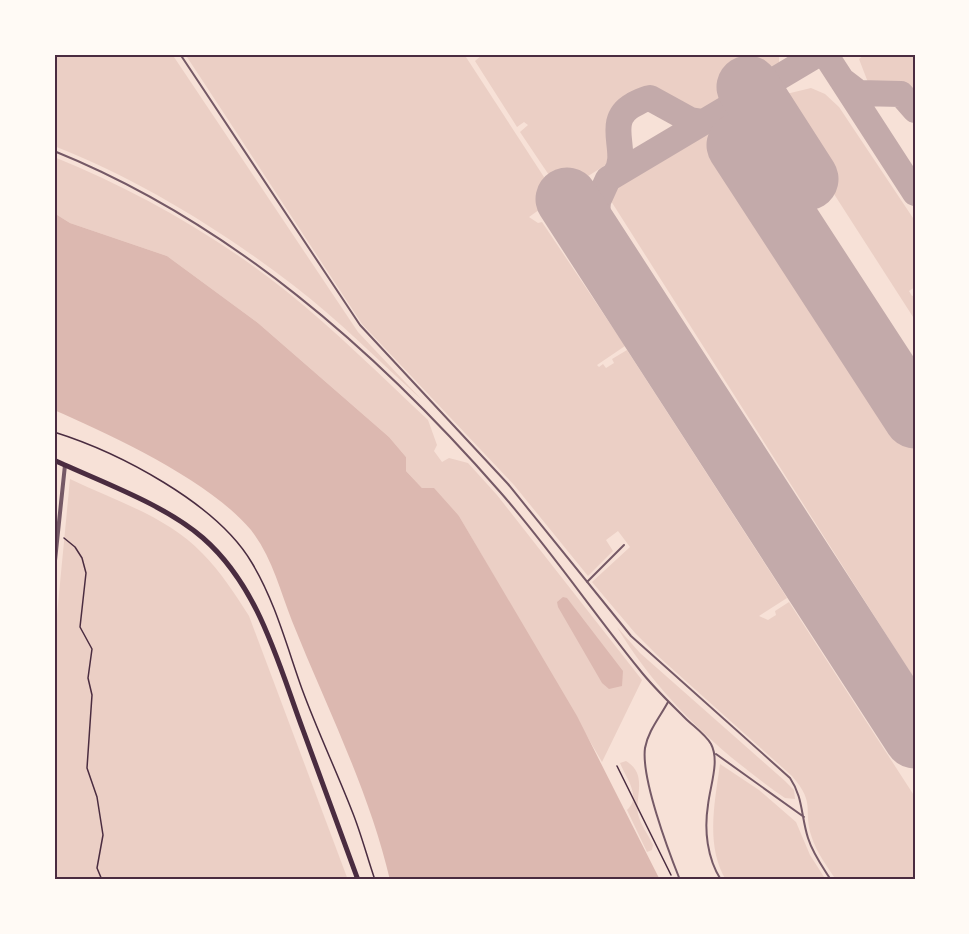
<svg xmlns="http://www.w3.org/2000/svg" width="969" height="934" font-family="Spectral,serif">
  <rect width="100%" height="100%" fill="#f7e1d7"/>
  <path fill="#ebcfc5" d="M54,54h118l186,278 64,68c-42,-38 -83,-80 -129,-115 -72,-55 -154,-106 -239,-139z
    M185,54h279l93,143 -28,20 9,6 4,-1 83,124 -28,19 2,2 4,-3 3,4 8,-5 -2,-4 15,-9 160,248 -28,18 9,4 8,-5 -1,-4 14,-9 126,195v83h-79c-9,-14 -19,-27 -24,-42 -10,-29 5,-33 -20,-62l-133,-119 -24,-24 -43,-51 38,-35 -12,-16 -12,9 7,11 -25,25 -74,-91 -152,-161z
    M483,54h296v15l-81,47 -50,-28 -36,22v51l-51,32 -41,-61 8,-7 -4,-3 -7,5 -42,-66z
    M865,54h50v41l-7,-10h-39l-10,-26z
    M811,88l14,6 14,13 76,114v66l-6,4 3,5 3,-1v25l-135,-210 -2,-14z
    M738,116l11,5 166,256v303l-304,-479v-12l7,-8 109,-64z
    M54,157c82,33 163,79 232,134 50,40 96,86 142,129l9,25 -3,6 8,11 7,-4 19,5 29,32 145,185 -40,82 -143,-246 -37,-28 -16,-17v-14l-17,-20 -131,-114 -91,-67 -97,-33 -16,-10z
    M70,479c44,21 98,38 132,74 19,19 33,41 47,63l99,264h-294v-234z
    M617,627l23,26 145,128 9,9 1,9 -10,-1c-66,-46 -126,-101 -168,-171z
    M626,761c22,13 9,35 12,53 2,10 11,22 15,31l-1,5 -5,2 -20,-42c15,-13 -1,-32 -7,-47z
    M720,764l39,26 37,32 14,33 16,25h-100c-21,-34 -11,-79 -6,-116z"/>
  <path fill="#dcb8b0" d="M54,213l16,10 97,33 91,67 131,114 17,20v14l16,17h12l25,28 118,200 83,164h-270c-21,-90 -64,-174 -98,-259 -12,-31 -20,-64 -41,-91 -42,-50 -138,-94 -197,-120z
    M563,597l4,1 56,73 -1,15 -13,3 -7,-6 -44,-76 -1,-5z"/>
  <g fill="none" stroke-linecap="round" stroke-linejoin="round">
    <path stroke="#c3aaaa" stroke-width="26" d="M825,54l90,139
      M842,80l17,13 42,1 14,16
      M615,174c16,-21 -12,-52 18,-69 6,-3 10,-6 17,-7l40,22 13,2
      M595,241l3,-40 10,-22 210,-125"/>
    <path stroke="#c3aaaa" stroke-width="63" d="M748,87l59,92
      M738,145l177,272
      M567,199l348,538"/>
    <path stroke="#4a2c40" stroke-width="1.5" d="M54,432c64,20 163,71 198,131 23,38 35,84 50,126 15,41 34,81 50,122 9,22 15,46 23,69
      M64,538l11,9 7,11 4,15 -6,54 12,22 -4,29 4,17 -5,73 10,29 6,38 -6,33 5,12
      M617,766l54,109"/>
    <path stroke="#755966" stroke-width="2" d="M180,54l180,271 148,159 123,152 159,142c13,19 11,38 18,60 5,16 14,28 23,42
      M54,151c176,71 323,200 447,342 49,56 91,118 138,176 14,18 30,33 46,49 8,8 20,16 26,26 9,17 -1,42 -3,61 -4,25 -1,53 13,75
      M587,582l37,-37
      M668,702c-8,15 -20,29 -23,46 -4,30 23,102 35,132
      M716,754l88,63"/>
    <path stroke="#755966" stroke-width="4" d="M54,570l11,-105"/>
    <path stroke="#4a2c40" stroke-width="5" d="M54,460c47,22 110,44 149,78 56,49 75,125 100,192 18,50 37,100 55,150"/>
  </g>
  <rect width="969" height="934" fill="none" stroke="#fffaf5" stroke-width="111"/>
  <rect x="56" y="56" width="858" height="822" fill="none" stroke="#4a2c40" stroke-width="2"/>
</svg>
